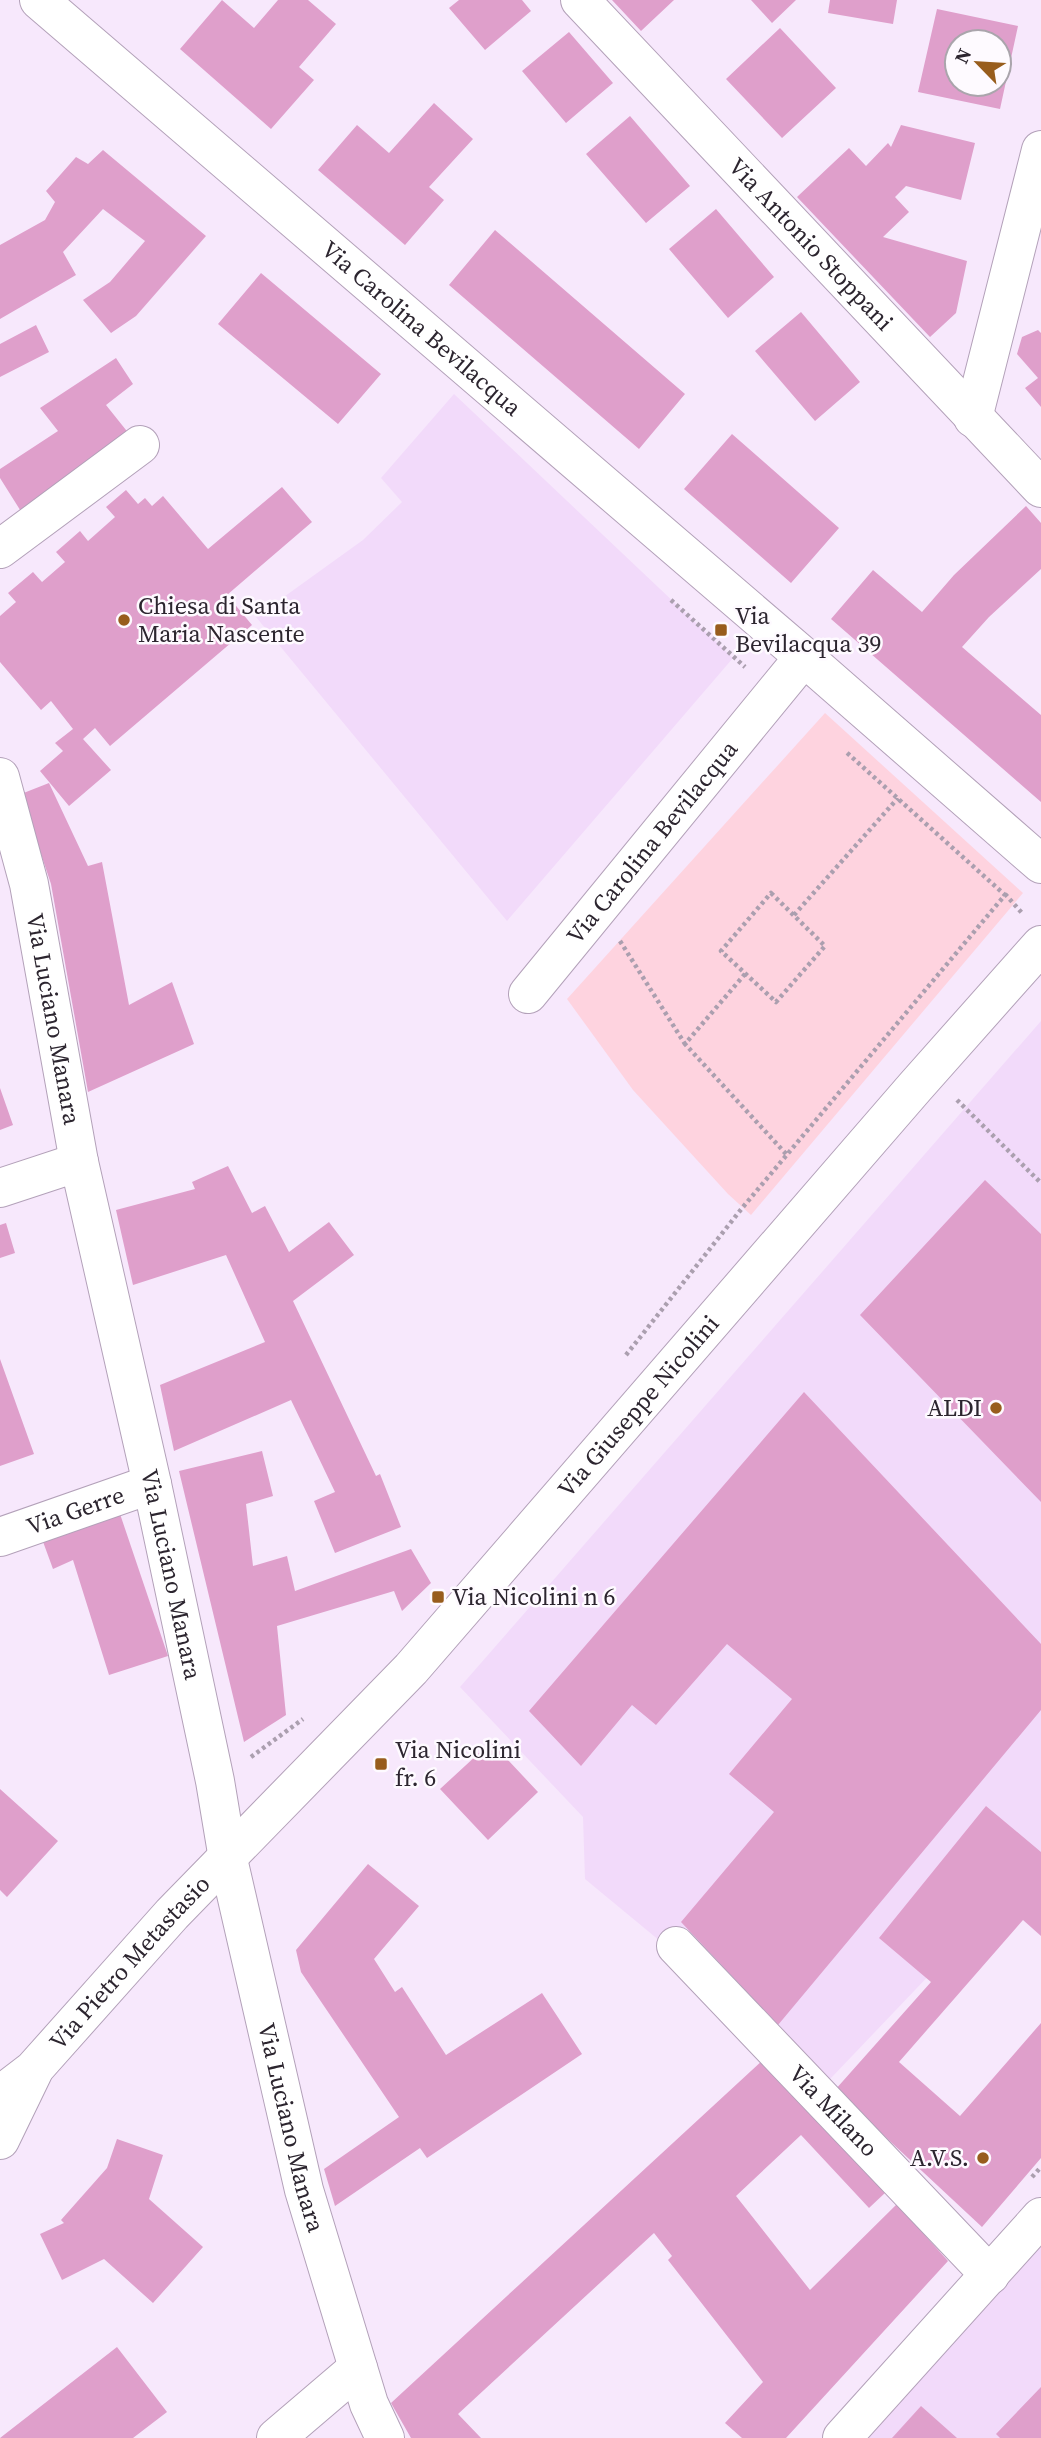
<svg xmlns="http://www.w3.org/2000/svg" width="1041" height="2438" font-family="'Source Serif 4',serif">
  <rect width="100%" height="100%" fill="#f7e8fc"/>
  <path fill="#f2dafa" d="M454,394l279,264 -226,263 -251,-304 107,-77 39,-38 -21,-24z
    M1041,1021v837l-230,241 -151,-158 -75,-62 -2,-62 -123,-130z
    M1041,2239v199h-175z"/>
  <path fill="#fed3df" d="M825,713l198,180 -272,322 -23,-21 -95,-104 -66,-91z"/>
  <path fill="#df9fcb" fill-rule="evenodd" d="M222,0l32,28 24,-28h30l28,24 -37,43 15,13 -43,49 -91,-80z
    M459,0h63l9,11 -46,39 -36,-42z
    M612,0h62l-33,31z
    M751,0h45l-24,23z
    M830,0h67l-4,24 -65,-11z
    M937,9l81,17 -18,83 -82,-17zM957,42h42v42h-42z
    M780,28l56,60 -54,50 -56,-59z
    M569,32l44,51 -47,40 -44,-52z
    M434,103l39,36 -44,48 15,13 -39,45 -87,-75 39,-45 32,28z
    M630,116l60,70 -44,37 -60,-69z
    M901,125l74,18 -14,57 -55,-14 -11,11 14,15 -26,25 84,24 -11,52 -26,24 -133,-140 52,-49 17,18 22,-23 3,4z
    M103,150l103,86 -70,80 -25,17 -28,-33 27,-18 35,-41 -42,-32 -40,43 13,23 -76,44v-74l45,-25 10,-18 -9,-11 30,-34 12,7z
    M716,209l58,68 -46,41 -59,-69z
    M495,230l190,164 -46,55 -190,-164z
    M261,273l120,101 -43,50 -120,-100z
    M801,312l59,70 -45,39 -60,-70z
    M36,325l13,27 -49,25v-33z
    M1038,330l3,3v74l-16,-19 13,-10 -21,-24 5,-17z
    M116,358l17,26 -27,21 28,35 -112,73 -22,-35v-9l58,-38 -18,-23z
    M732,434l107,94 -48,55 -107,-94z
    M282,487l30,35 -85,73 25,30 -142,121 -15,-18 -12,11 28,31 -42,36 -29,-35 23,-20 -8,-8 18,-14 -22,-28 -10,9 -41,-48v-46l16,-14 -8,-9 25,-21 9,10 23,-20 -9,-10 24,-21 8,10 27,-24 -9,-10 20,-17 12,14 7,-6 7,8 11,-10 45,53z
    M1026,506l15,17v46l-52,48 -27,30 79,68v87l-210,-183 42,-49 49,42 32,-37z
    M49,783l39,83 14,-4 27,143 43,-23 22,62 -106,48 -37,-208 -30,-90z
    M0,1088l13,37 -13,5z
    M228,1166l24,47 13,-7 24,46 40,-30 25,33 -61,46 83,175 4,-2 21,53 -66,26 -21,-52 21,-9 -44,-92 -117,51 -14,-66 105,-43 -39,-87 -93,30 -17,-75 79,-21 -3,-7z
    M985,1180l56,54v268l-181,-187z
    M6,1223l9,30 -15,5v-33z
    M0,1359l34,95 -34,12z
    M804,1392l237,252v66l-263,315 -97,-103 93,-110 -45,-38 63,-75 -65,-55 -71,81 -24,-20 -51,61 -52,-55z
    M262,1451l11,45 -27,8 7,62 34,-10 8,35 116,-42 20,34 -29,28 -8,-20 -117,35 9,89 -42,27 -65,-271z
    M117,1505l51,151 -59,19 -36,-115 -20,9 -11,-30z
    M491,1742l47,50 -50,48 -48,-51z
    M0,1789l58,52 -51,56 -7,-7z
    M986,1806l55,46v84l-18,-16 -124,142 61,54 81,-93v135l-59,69 -147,-137 96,-108 -52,-44z
    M368,1864l51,42 -45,53 21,33 7,-5 44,68 96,-62 40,61 -155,104 -7,-10 -85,58 -11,-37 75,-52 -98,-145 -5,-22z
    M764,2059l122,133 -17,16 -68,-73 -65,61 74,94 87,-86 51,57 -162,177h-44l-17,-15 38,-41 -95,-122 4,-4 -18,-23 -196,181 23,24h-70l-20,-35z
    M117,2139l46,16 -14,44 54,48 -50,56 -49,-44 -42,21 -22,-46 24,-11 -3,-3 46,-52z
    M117,2347l50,65 -34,26h-133z
    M1041,2387v51h-41l-4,-4z
    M921,2406l36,32h-65z"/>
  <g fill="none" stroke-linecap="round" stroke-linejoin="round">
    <g stroke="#b3a1b9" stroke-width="40">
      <g id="minor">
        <path id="s1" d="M39,0l765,657 237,207"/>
        <path id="s2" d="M580,0l461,488"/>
        <path d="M973,418l68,-268"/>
        <path d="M0,549l140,-104"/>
        <path id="s3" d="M0,777l29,107 50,278 73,322 63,297 13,78 76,331 65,214 16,34"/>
        <path id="s4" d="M528,994l276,-337"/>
        <path d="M0,1188l79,-26"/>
        <path id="s5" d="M0,1537l152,-53"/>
        <path id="s6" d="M676,1946l314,329"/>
        <path id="s7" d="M0,2095l33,-25 139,-156 239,-245 504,-582 126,-142"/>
        <path d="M0,2140l33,-68"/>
        <path d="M276,2438l82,-70"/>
      </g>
    </g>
    <g stroke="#b3a1b9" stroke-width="40">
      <path id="major" d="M842,2438l199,-221"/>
    </g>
    <path stroke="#ab9faf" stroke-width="4.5" stroke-dasharray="3.5 3.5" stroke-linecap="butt" d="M671,600l74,67
      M771,893l54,53 -49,56 -55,-51z
      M1005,894l17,19
      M794,915l104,-117
      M620,941l65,103
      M745,974l-60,70 102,111
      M957,1100l84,83
      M626,1355l117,-148 262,-312 -160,-144
      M251,1757l52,-38
      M1032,2177l9,-10"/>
    <use href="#minor" stroke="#fff" stroke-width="38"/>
    <use href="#major" stroke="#fff" stroke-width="38"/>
  </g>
  <g fill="#985d1d" stroke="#fefaff" stroke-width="2.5">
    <circle cx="124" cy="620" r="7"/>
    <rect x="714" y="623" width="14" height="14" rx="3.5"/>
    <circle cx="996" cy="1408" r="7"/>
    <rect x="431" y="1590" width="14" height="14" rx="3.5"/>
    <rect x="374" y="1757" width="14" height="14" rx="3.5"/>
    <circle cx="983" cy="2158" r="7"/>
  </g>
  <g text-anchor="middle" stroke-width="5" stroke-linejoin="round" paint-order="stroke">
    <g font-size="24" fill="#2c252f" stroke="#fefaff">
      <text dy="8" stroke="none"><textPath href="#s2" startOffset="336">Via Antonio Stoppani</textPath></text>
      <text dy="8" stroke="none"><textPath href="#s1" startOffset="504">Via Carolina Bevilacqua</textPath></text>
      <text dy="8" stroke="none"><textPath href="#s4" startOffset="196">Via Carolina Bevilacqua</textPath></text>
      <text dy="8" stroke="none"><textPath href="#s3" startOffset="248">Via Luciano Manara</textPath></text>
      <text dy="8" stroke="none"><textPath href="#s7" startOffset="940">Via Giuseppe Nicolini</textPath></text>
      <text dy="8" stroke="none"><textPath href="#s5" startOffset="80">Via Gerre</textPath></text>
      <text dy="8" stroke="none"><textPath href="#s3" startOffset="816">Via Luciano Manara</textPath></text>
      <text dy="8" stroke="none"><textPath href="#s7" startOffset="186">Via Pietro Metastasio</textPath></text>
      <text dy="8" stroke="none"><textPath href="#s6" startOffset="228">Via Milano</textPath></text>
      <text dy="8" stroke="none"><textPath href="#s3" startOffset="1382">Via Luciano Manara</textPath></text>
    </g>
    <g font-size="24" fill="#2c252f" stroke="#fefaff" text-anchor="start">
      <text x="138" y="614">Chiesa di Santa<tspan x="138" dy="28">Maria Nascente</tspan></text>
      <text x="735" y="624">Via<tspan x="735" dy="28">Bevilacqua 39</tspan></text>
      <text x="982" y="1416" text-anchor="end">ALDI</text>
      <text x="452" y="1605">Via Nicolini n 6</text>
      <text x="395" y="1758">Via Nicolini<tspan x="395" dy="28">fr. 6</tspan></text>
      <text x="969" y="2166" text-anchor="end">A.V.S.</text>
    </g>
  </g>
  <g transform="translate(978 63) rotate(295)"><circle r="33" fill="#fefaff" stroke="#aaa5ac" stroke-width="2"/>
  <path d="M0-5L12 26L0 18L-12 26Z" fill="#985d1d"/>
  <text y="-10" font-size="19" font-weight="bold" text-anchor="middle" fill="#2c252f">N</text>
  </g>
</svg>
